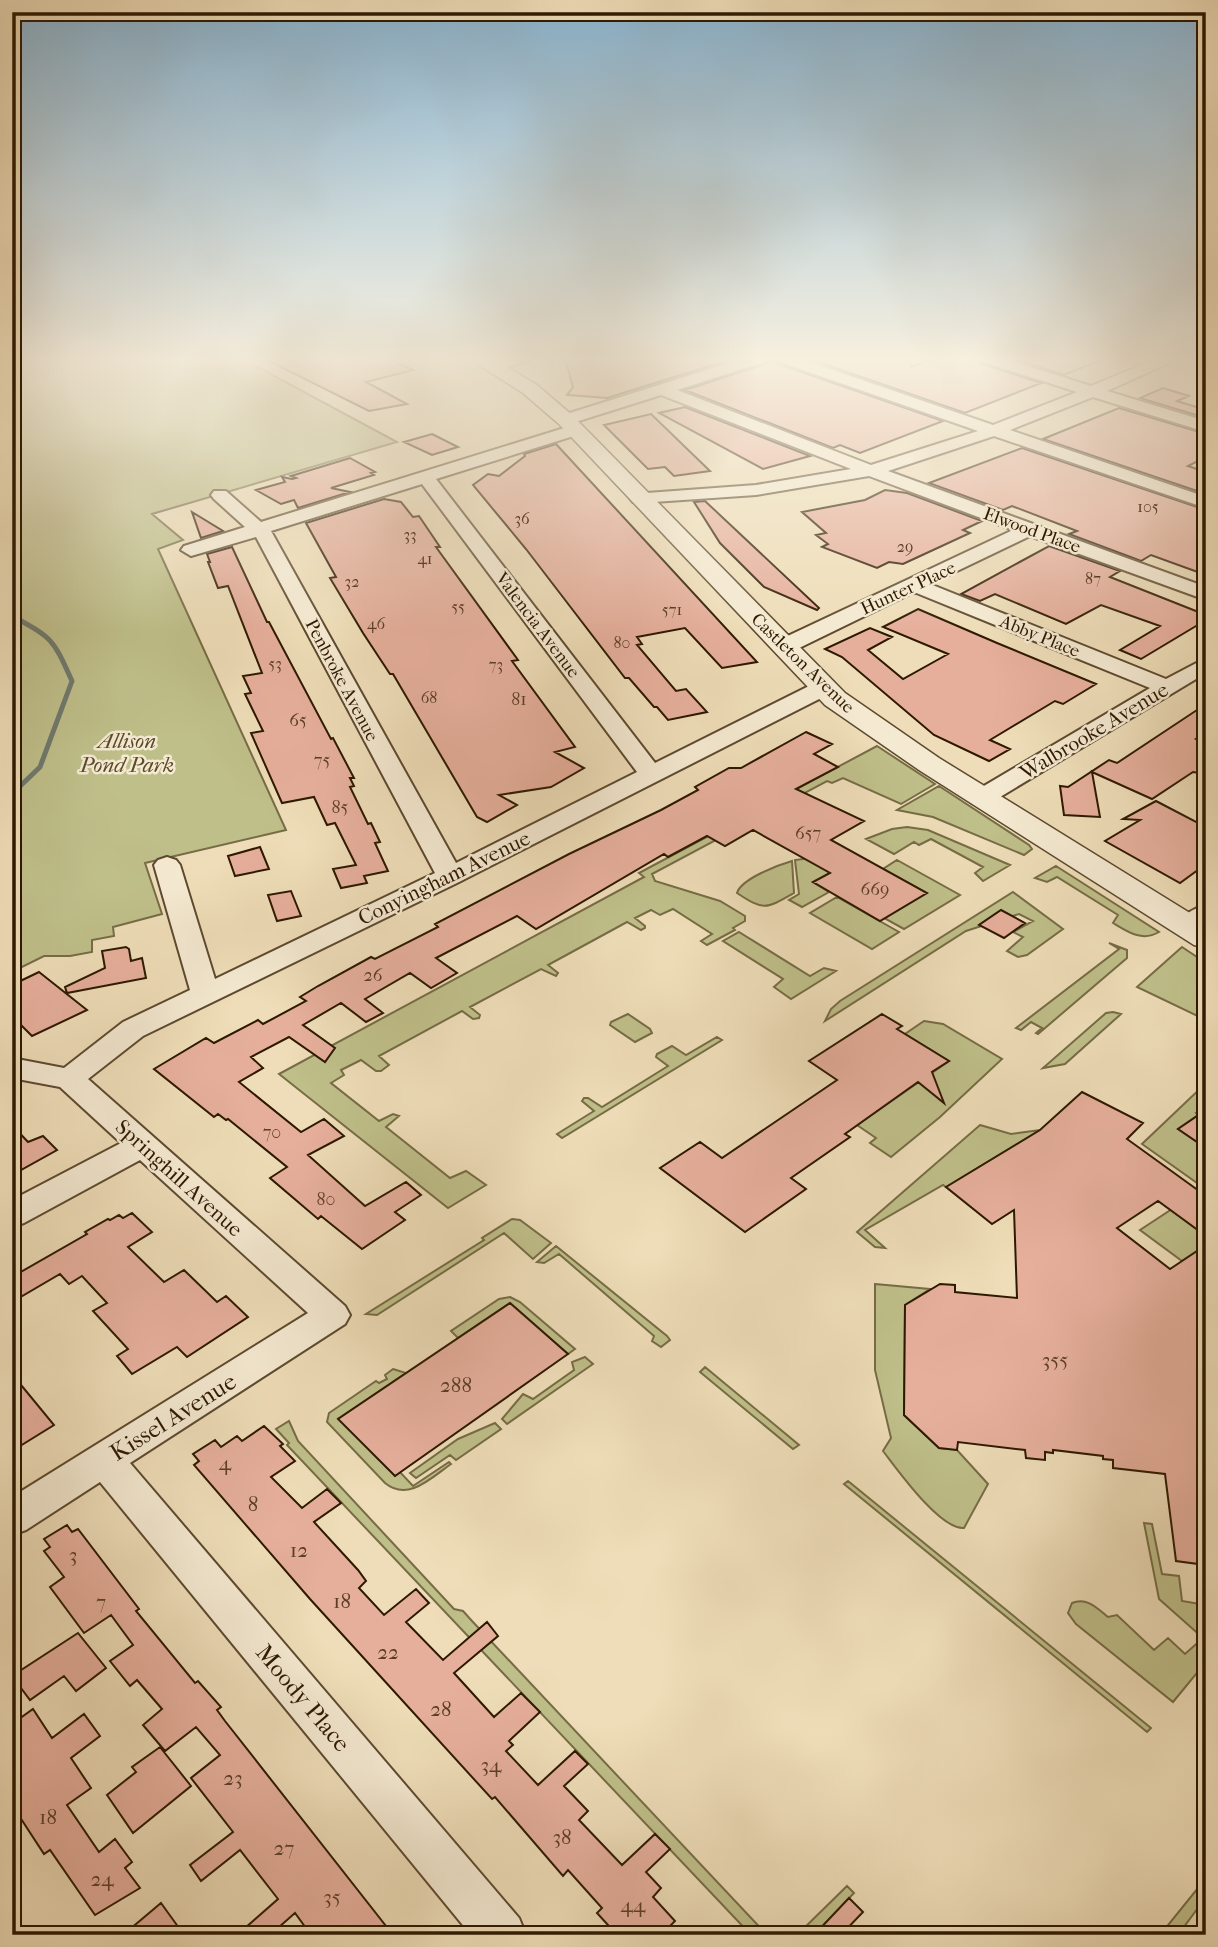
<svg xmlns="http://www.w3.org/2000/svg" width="1218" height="1947" font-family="'IM FELL French Canon',serif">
  <rect width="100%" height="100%" fill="#eeddb8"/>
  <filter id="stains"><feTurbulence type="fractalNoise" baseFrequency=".00286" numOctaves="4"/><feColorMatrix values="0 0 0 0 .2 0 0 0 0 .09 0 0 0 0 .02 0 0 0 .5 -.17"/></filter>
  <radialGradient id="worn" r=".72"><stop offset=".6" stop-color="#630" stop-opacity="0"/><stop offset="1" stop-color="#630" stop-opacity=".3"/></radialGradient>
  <path fill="#bfbf8a" stroke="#766c45" stroke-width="2" d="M12,358h229l156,84 -245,72 31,26 -25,9 128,281 -141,33 17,51 -49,13 1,9 -22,4v12l-22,4h-26l-32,16z
    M877,746l58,38 -34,20 -58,-26 -11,5 -5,-2 -175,93 3,7 65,20 25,15v5l-12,7 2,2 -28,15 -6,-4 11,-7 -39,-25 -13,6 -9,-5 -16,8 10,8v2l-4,2 -14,-8 -79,43 10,8 -2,3 -15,-7 -71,38 10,8 -1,3 -6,1 -11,-8 -83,45 10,9 -8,6h-5l-15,-11 -20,10 3,5 -13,8 48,38 14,-7 6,2 -13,11 64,51 16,-7 20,14 -38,23 -169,-134 365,-197 -5,-4z
    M939,786l90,59 3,4 -8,6 -91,-38 -36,-7z
    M907,827l21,3 82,35 -27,16 -8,-8 8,-6 -52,-28 -12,6 -5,-3 -20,12 -28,-15 26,-10z
    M811,858l19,15 -17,9 16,10 -27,15 -13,-7 10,-6 -4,-34z
    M897,860l63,35 -56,34 -20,-11 42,-25 -43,-24z
    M792,861l2,32c-28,16 -30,18 -57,0 4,-14 41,-28 55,-32z
    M1056,866l103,66c-17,10 -31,0 -46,-9l5,-8 -61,-38 -10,5 -12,-4z
    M1013,892l50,37 -36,26 -9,2 -11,-6 16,-14 -10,-5 20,-11 -14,-7 -53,17 -141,90 6,-12 9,-8z
    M837,897l62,35 -27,17 -62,-36z
    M739,932l71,44 14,-8 12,3 -45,28 -17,-12 9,-8 -60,-38z
    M1109,943l18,7v8l-89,76 -2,-1 6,-5 -11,-6 -10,8 -5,-2 103,-79z
    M1182,947l24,16v57l-69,-33z
    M1113,1012l8,2 -56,50 -22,4 63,-55z
    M628,1014l22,15 2,4 -17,9 -25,-17 1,-3z
    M924,1021l19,3 59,35 -62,58 -49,40 -21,-14 6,-5 -19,-13 92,-64 -44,-27z
    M717,1037l5,3 -160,98 -5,-4 37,-23 -12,-10 2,-3h4l14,9 66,-41 -12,-9 1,-3 15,-8 14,9z
    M1206,1083v24l-10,6 2,2 -20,14 28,19v60l-20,13 20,15v9l-24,16 -42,-31 64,-42 -62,-44z
    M980,1125l31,9 29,-4 -94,57 -3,-2 -78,45 20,18 -10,-1 -18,-15z
    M512,1219l8,1 31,23 -18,16 -29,-26 -127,82 -11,-1 118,-74 -2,-2z
    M556,1246l111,90 3,4 -9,7 -9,-6 2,-5 -95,-82 -15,9 -7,-1z
    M875,1284l55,5 -25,16 -1,110 35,33 18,2 31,34 -24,44c-24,2 -67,-59 -81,-77l8,-13 -16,-68z
    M510,1297l10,5 55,47 -7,5 -58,-51 -52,35 -7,-7 48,-32z
    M585,1357l8,7 -86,60 -5,-5 21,-25 10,5 41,-29 -2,-8z
    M705,1367l94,78 -6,4 -93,-77z
    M393,1369l13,4 -67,46 56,57 5,-4 13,14 36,-24 2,2c-20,14 -43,38 -66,19l-58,-61 2,-9 47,-32 3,2 8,-4 -2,-4z
    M289,1421l9,20 156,168 9,2 9,10 295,314h-16l-464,-490 2,-2 -13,-14z
    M495,1423l6,6 -45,31 -6,-5 -34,23 -6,-5 48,-34z
    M848,1481l303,247 -4,4 -303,-248z
    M1144,1523l8,1 10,50 17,2 3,25 24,4v57l-33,40 -97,-78 -8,-11 4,-10c15,-6 25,5 36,14l9,-2 37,35 14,-12 17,16 18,-16 -44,-39z
    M1206,1878v19l-28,38h-18z
    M847,1886l7,7 -40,42h-17z"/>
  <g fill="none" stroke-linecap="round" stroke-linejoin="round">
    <path stroke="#6f796d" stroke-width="5" d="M12,616c41,22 41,23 60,65l-32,86 -27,26"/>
    <path stroke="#6f796d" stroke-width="7" d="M12,794l3,-3"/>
  </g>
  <path fill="#e6af9c" stroke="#2d1800" stroke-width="2" d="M263,358h125l25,12 -47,12 41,22 -38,7z
    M565,358h170l-128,40 -40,-3 6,-8z
    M807,358h102l2,9 22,-9h42l5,5 61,20 -76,30z
    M1012,358h89l1,2 -38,15z
    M772,360l4,3 167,58 -83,32 -20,-8 -7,3 -148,-58 83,-27z
    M1163,388l26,8 -12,5 29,9v8l-66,-20z
    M685,407l125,49 -47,13 -104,-56z
    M1119,408l87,26v23l-18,9 18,6v22l-163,-55z
    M651,414l59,57 -36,5 -9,-9 -17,2 -44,-44z
    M432,434l26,13 -26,8 -28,-13z
    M556,444l201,218 -35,6 -37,-40 -48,9 5,7 -5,1 39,46 10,-2 21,23 -39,8 -11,-13h-3l-25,-29h-4l-99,-129 -53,-64 15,-11 11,2 26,-20 -1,-2z
    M1022,448l184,62v65l-55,-20 -10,6 -72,-27 8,-3 -65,-25 -9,4 -74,-27z
    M350,458l25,14 -4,1 3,2 -43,13 19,4 -52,16 -4,-8 -13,4 -25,-14 29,-8 -3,-5 10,2 4,-1 -5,-2z
    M885,490l22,3 75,28 -19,9 7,3 -52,24 -15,7 -14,-2 -12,6 -55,-21 6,-3 -12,-9 10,-2 -24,-21 63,-12z
    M384,499l17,3 12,15 6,-1 21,31h-4l82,113 -6,1 63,86 -20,5 29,16 -33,19 -52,8 18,10 -30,17 -10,-5 -84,-143h-3l-27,-41 -33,-55 6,-1 -30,-54z
    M705,501l114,107 -2,2 -53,-23 -44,-44 -26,-41z
    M192,512l31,19 -22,7z
    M1049,546l71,25 -10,6 96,38v5l-65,39 -21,-9 40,-24 -59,-21 -35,19 -71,-30 -15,7 -19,-7z
    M232,547l35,75h2l62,117 2,-1 21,40h-4l4,8 -4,1 18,37 3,-1 9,19 -5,1 13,28 -24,5 3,7 -26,5 -8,-19 23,-4 -21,-42 -8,2 -13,-28 -32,6 -31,-70 12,-2 -18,-37 6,-1 -8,-17 19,-3 -34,-87 -10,2 -10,-26h2l-3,-8z
    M918,609l79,34 99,41 -33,20 -8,-3 -65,39 20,9 -21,12 -55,-26 -92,-78 -17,-8 45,-21 22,9 -24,13 35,29 45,-25 -65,-27z
    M1206,704v29l-10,6 10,5v30l-13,-2 -41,27 -60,-27 8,45 -36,-2 -4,-29 8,1 41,-27 8,3z
    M806,732l26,12 -18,10 24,13 -42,22 68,32 -33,19 96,53 -47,28 -67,-39 17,-9 -77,-43 -28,16 -18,-10 -39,21 -4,-3 -128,75 -19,-13 -81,42 21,15 -26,15 -21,-15 -45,26 18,14 -17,9 -25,-19 -38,22 32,23 -10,14 -36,-25 -38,20 12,11 -24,14 62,50 23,-13 20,17 -36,19 57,51 41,-24 15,13 -26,17 10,8 -43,29 -41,-33 -3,3 -48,-41 17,-11 -59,-48 -2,1 -8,-6 -4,3 -60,-48 52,-31 8,5 44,-23 5,4 43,-23 -6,-4 18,-11 53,-29 4,2 63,-32 -3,-3 134,-70 92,-44 37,-20 -3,-3 34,-19h12z
    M1156,801l50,26v37l-26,19 -75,-42 35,-21 -17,-1z
    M260,847l9,22 -34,7 -7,-20z
    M291,891l10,25 -24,5 -9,-26z
    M1001,910l24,13 -21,15 -25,-13z
    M126,947l3,2 2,12 11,-3 4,20 -79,15 -2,-6 40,-19 -3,-17z
    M39,972l48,38 -55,26 -20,-20v-31z
    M882,1014l20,12 -5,3 52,32 -17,11 12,31 -26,-21 -73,52 5,3 -59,41 15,11 -61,43 -85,-64 40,-26 22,16 115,-78 -28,-19z
    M1082,1092l61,31 -16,16 79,57v40l-48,-35 -41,27 53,41 36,-24v320l-30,-4 -11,-87 -52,-6v-8l-10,-1v-3l-50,-6v3l-8,-1v8l-19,-2 -1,-8 -67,-8 -1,8 -18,-2 -35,-33 1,-110 35,-21 15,1v7l62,6 -3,-88 -22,14 -46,-37 94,-57z
    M1206,1110v38l-28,-19z
    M12,1125l16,17 15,-6 14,14 -45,25z
    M132,1213l20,19 -24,15 36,35 20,-12 33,32 9,-6 22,21 -61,40 -10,-10 -45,27 -15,-18 11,-7 -35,-38 14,-8 -25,-27 -13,8 -9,-10 -48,28v-25l75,-43 -2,-2 23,-13 2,1 9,-5 4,3z
    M510,1303l58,51 -173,122 -57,-57z
    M12,1374l42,51 -42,26z
    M264,1426l19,18 -3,2 15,15 -24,16 31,31 25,-19 14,14 -27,19 44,48 8,11 -7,7 25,27 32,-26 13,14 -23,19 37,38 44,-38 11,14 -44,37 40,44 27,-24 19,19 -31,29 4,4 -7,6 32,34 37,-34 13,13 -24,22 24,25 -9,9 43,45 33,-31 15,15 -24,23 15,16 -8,9 22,24 -5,5 8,9h-61l-20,-22 5,-5 -34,-38 -5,6 -68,-79 -3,2 -182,-200 -116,-134 5,-4 -6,-7 22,-14 6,7 16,-11 5,5z
    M67,1525l5,7 6,-3 61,80 -3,2 59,72 3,-2 23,26 -4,3 8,11 168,214h-82l-16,-22 -25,22h-33l41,-36 -38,-49 -39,31 -11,-16 43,-33 -42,-54 29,-23 -24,-28 -31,24 -22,-26 19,-16 -25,-29 -7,6 -20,-25 23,-16 -22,-30 -27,18 -34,-46 14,-10 -20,-26 6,-4 -6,-8z
    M78,1633l28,35 -30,23 -12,-15 -34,24 -18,-24z
    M33,1709l19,29 32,-24 16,22 -29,22 20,30 -24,17 32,47 16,-13 17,23 -7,6 15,20 -45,27 -45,-65 -6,4 -32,-49v-81z
    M160,1747l31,39 -58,47 -26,-38 29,-23 -4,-5z
    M849,1898l14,14 -22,23h-27z
    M161,1903l23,32h-61z"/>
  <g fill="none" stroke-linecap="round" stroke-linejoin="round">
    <g stroke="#5d492e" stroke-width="4">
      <path id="minor" d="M506,358h25l-3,3 -35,11 -8,-5 2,-3z
        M745,358h25l-3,3 -90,29 194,75 107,-34 -201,-70 -3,-3h24l195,67 84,-33 -96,-31 -3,-3h25l88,28 67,-28h22l-73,33 99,30v11l-113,-35 -83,33 196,67v11l-212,-72 -106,35 318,116v13l-176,-64 -100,48 236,95 40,-21v15l-216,130 -9,2 -9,-2 -3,-5 3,-5 178,-105 -236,-96 -121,59h-16l-3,-5 3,-5 236,-111 -144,-54 -113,19 -117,8 -6,-1 -3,-4 3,-4 123,-9 95,-16 -190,-74 -95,30 -8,-5 2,-4z
        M574,425l6,1 2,4 -2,4 -144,45 219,284 162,-81h16l3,5 -3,5 -374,190 -316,154 -55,43 257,227 5,9 -5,9 -215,139 389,455 7,17h-55l-371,-453 -74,48 -14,5v-38l296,-184 -168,-153 -116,63 -12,4v-27l109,-57 -61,-56 -48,-9v-20l52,10 59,-46 67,-32 -36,-125 4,-5 9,-3 9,3 4,5 35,114 220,-106 -179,-336 -65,19 -10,-6 3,-4 61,-19 -31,-28 -3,-4 3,-4h12l35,31zM422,484l215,288 -181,91 -185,-332z
        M1206,905v20l-19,9 -10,-2 -4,-6c8,-10 21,-18 33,-21z"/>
    </g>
    <g stroke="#5d492e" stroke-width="3">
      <path id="tertiary" d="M468,358h24l45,27 36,31 272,277 94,65 267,165v25l-12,-3 -275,-175 -94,-65 -266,-281 -36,-31z"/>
    </g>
    <use href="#minor" fill="#f4e9d1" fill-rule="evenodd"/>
    <use href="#tertiary" fill="#f4e9d1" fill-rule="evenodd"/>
  </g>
  <linearGradient id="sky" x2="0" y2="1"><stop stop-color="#89b6d4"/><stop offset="0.57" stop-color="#f7f0df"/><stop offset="1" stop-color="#f7f0df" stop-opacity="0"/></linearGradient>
  <rect width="1218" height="631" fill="url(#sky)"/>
  <g text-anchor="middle" stroke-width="5" stroke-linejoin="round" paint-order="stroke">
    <g font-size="16" fill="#5b3e27">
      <text x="1148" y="512">105</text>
      <text x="522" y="524">36</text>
      <text x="410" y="540">33</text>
      <text x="905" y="552">29</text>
      <text x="425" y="564">41</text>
      <text x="1093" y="584">87</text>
      <text x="352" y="587">32</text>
      <text x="458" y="612">55</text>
      <text x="672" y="615">571</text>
      <text x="376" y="629">46</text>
      <text x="622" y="648">80</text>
      <text x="275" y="669">53</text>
      <text x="496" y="670">73</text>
      <text x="429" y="703">68</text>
    </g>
    <g font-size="18" fill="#2d1800" stroke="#f4e9d1">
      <text transform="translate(1032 530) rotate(20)" y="6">Elwood Place</text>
      <text transform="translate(908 588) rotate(-25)" y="6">Hunter Place</text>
      <text transform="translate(538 625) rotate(53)" y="6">Valencia Avenue</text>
      <text transform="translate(1040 636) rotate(22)" y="6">Abby Place</text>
      <text transform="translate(803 663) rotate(44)" y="6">Castleton Avenue</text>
      <text transform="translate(342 680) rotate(62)" y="6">Penbroke Avenue</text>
    </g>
    <g font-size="18" fill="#5b3e27">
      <text x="519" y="705">81</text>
      <text x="298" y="726">65</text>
      <text x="322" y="766">75</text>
      <text x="340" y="813">85</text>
      <text x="808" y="839">657</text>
      <text x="875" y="895">669</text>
      <text x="373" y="981">26</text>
      <text x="272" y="1138">70</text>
      <text x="326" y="1205">80</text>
    </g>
    <g font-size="21" fill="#2d1800" stroke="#f4e9d1">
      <text transform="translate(1094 731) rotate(-31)" y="7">Walbrooke Avenue</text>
      <text transform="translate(444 878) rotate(-26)" y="7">Conyingham Avenue</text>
      <text transform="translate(179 1178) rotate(42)" y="7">Springhill Avenue</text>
    </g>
    <g font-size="21" font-style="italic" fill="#594a29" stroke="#f4e9d1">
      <text x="127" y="748">Allison<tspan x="127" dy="24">Pond Park</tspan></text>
    </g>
    <g font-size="21" fill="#5b3e27">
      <text x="1055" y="1367">355</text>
      <text x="456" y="1392">288</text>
      <text x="225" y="1470">4</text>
      <text x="253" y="1511">8</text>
      <text x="299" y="1557">12</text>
      <text x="73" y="1562">3</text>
      <text x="342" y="1608">18</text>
      <text x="101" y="1609">7</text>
      <text x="388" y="1659">22</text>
      <text x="441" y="1716">28</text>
      <text x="491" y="1772">34</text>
      <text x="233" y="1785">23</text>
      <text x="48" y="1824">18</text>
      <text x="562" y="1844">38</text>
      <text x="284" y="1855">27</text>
      <text x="102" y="1886">24</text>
      <text x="332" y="1904">35</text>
      <text x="633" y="1912">44</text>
    </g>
    <g font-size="24" fill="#2d1800" stroke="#f4e9d1">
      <text transform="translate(173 1417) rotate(-32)" y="8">Kissel Avenue</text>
      <text transform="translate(303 1698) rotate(50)" y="8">Moody Place</text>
    </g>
  </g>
  <rect width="1218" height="1947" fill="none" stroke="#eeddb8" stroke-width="42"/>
  <rect x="14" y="14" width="1190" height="1919" fill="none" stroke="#2d1800" stroke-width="3.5"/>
  <rect x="21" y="21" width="1176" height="1905" fill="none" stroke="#2d1800" stroke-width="2"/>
  <rect width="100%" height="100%" filter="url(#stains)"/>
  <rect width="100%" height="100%" fill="url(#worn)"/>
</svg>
